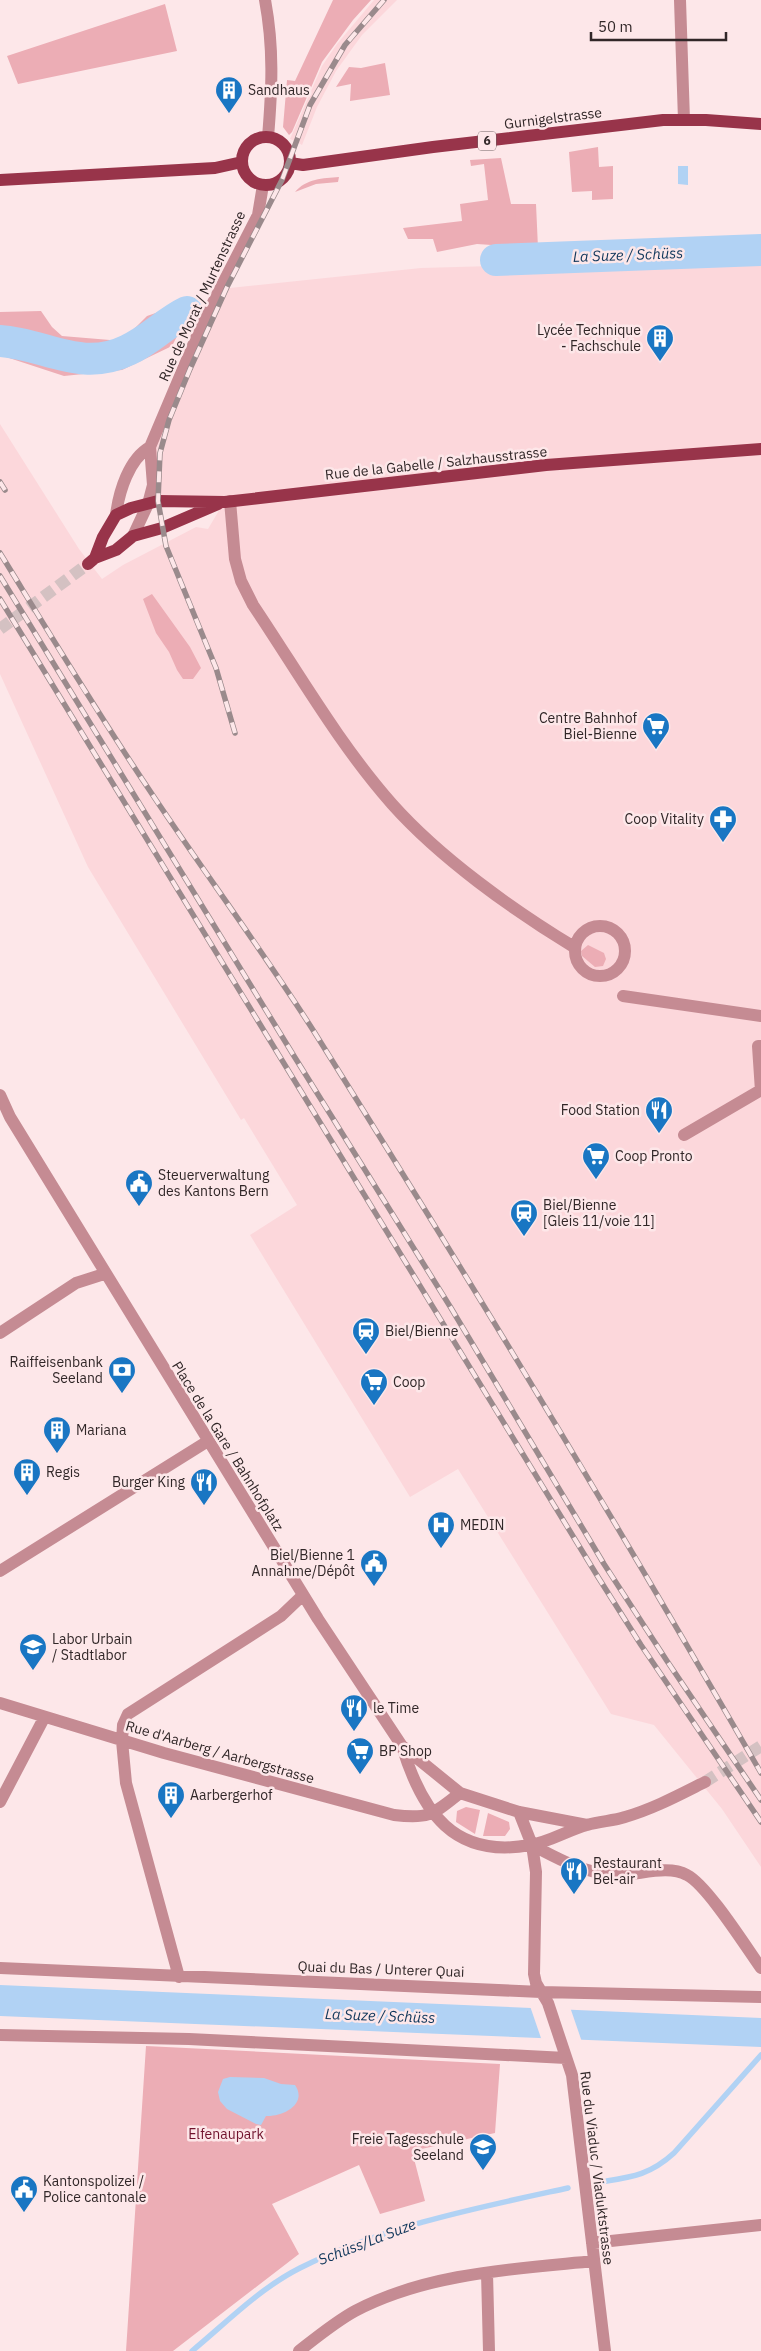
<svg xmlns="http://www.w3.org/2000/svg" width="761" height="2351" font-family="'IBM Plex Sans',sans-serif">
  <rect width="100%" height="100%" fill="#fde7e9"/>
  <path fill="#fcd7db" d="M374,0h23l-35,35 -26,36 -19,36 -15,38 -5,-3 -7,-3 32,-73 15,-22z
    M761,258v1609l-39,-58 -68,-84 -43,-11 -153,-245 -48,28 -160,-262 47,-30 -53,-87 -3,2 -153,-253 -88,-193v-250l79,125 23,30 21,-14 73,-38 12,2 16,-27 -66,-1 -8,-54 70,-158 201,-21z"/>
  <path fill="#ecadb5" d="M333,0h38l-18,20 -31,42 -30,70 -3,3 -6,-8 4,-47 8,1z
    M165,4l12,47 -159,33 -11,-28z
    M385,63l5,32 -40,6 1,-17 -15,3 13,-20 12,1z
    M598,147l1,20 14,-1v33l-21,1v-9l-20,1 -3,-40z
    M501,158l10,46h25l2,44 -61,-4 -40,8 -4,-13h-25l-5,-11 59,-7 -2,-17 28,-4 -4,-36 -13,2 -1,-6z
    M339,177l-1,5 -22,2 -21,8c11,-13 28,-14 44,-15z
    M196,299l-24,47 -50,24 -58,6 -64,-21v-43l41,-1 11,16 10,9 60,5 25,-25z
    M152,594l38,53 11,21 -8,11h-10l-6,-9 -8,-18 -13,-19 -13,-34z
    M588,945l16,8 2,6 -3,7 -8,1 -13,-11 -1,-5z
    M466,1807l14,3 -5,24 -19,-12 1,-11z
    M488,1813l21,9 1,7 -5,7h-22z
    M146,2046l354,18 -5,69 -83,18 13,50 -45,13 -21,-49 -87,39 27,50 -126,97h-47z"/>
  <path fill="#b1d2f4" d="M678,166h10v19l-10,-1z
    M0,1985l761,33v29l-761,-31z
    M230,2077l34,1 17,6 14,1c13,19 -12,32 -29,31l-5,9 -5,-1 -29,-15 -7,-8 -2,-9 5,-13z"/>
  <path fill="#fde7e9" d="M530,2006l40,1 12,35 -40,-1z"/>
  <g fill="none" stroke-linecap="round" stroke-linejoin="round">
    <path stroke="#b1d2f4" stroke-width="5.5" d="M601,2182c31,-5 49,-7 73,-29l87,-98
      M192,2351c34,-28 68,-63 108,-83 85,-42 176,-60 268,-80"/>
    <path stroke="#b1d2f4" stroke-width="32" d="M496,260l265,-10
      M0,341c46,3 81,32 128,9 22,-10 38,-28 59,-38"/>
    <path stroke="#d4c1c2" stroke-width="12" stroke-dasharray="12 6" stroke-linecap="butt" d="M705,1782l56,-36"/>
    <path stroke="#d4c1c2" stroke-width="12" stroke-dasharray="12 6" stroke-linecap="butt" d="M0,629l88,-65"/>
    <path stroke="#c58b93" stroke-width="12" d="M265,0c9,48 7,89 3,137
      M680,0l4,120
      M230,501l5,58 6,22 12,24c45,67 86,139 139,199 48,54 121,106 182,143
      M116,515c3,-24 13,-56 34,-68
      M133,536l15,-32 5,-19 -3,-38 52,-123 56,-109 5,-30
      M575 951a25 25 0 1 1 50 0a25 25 0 1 1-50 0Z
      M623,996l138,20
      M761,1046h-3l3,45
      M0,1095l10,22 308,502 84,127 58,47 59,19 68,13
      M684,1135l77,-45
      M0,1333l76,-50 28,-9
      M0,1571l208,-130
      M0,1703l164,50 230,62c36,4 38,0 66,-22
      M402,1746c20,66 52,113 128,99 20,-3 38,-15 57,-20 13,-4 26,-4 38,-8 28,-8 54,-22 80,-35
      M0,1802l44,-84
      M519,1812l13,33 4,27 -2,102 2,9 12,20 24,72 33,276
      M532,1845c26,14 52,28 83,30 22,1 52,-11 72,0 20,10 59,72 74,93
      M0,1968l541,24 220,5
      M179,1977l-53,-194 -4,-42 1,-16 5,-11 153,-98 22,-21
      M0,2035l189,4 377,19
      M592,2243l169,-18
      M487,2273l2,78
      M299,2351c18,-14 36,-29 56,-40 72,-38 159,-42 239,-50"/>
    <path stroke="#98344a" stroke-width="12" d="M242 161a24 24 0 1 1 48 0a24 24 0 1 1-48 0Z
      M290,163l13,2 130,-18 230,-27h43l55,4
      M0,180l215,-12 27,-6
      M95,558l8,-21 13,-22 15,-7 27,-7 67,1 321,-37 215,-16
      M88,564l7,-6 21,-8 17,-14 29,-8 56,-24"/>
    <g stroke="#9a8a8c" stroke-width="5.5">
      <path id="rail" d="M0,482l5,8
        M0,553c48,78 95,156 146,232 55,83 114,162 167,245 154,245 304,493 448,743
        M0,576l294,480 157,252 153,256 63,97 94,139
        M0,599l598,978 43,68 120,177
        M235,733l-19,-65 -50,-122 -8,-45 2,-48 9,-33 21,-51 37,-82 55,-107 28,-75 35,-60 39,-45"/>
    </g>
    <use href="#rail" stroke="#fde7e9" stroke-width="4" stroke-dasharray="11" stroke-linecap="butt"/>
  </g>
  <defs>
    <g id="building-pin" transform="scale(1.4375)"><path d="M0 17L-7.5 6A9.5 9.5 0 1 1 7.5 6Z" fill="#1976c3" stroke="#fde7e9"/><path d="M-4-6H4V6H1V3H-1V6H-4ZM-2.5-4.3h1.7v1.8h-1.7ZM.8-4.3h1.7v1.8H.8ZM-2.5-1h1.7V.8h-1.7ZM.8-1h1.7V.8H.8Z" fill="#fff"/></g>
    <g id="supermarket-pin" transform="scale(1.4375)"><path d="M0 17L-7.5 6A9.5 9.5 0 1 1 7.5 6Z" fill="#1976c3" stroke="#fde7e9"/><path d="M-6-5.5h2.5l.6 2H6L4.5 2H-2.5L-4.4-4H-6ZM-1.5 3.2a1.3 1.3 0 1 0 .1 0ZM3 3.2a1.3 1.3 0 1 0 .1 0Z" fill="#fff"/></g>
    <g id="pharmacy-pin" transform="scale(1.4375)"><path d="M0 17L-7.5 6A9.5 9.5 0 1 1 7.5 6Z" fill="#1976c3" stroke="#fde7e9"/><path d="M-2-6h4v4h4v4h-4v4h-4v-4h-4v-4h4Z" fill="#fff"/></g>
    <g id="restaurant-pin" transform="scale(1.4375)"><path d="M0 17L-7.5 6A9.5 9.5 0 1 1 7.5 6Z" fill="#1976c3" stroke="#fde7e9"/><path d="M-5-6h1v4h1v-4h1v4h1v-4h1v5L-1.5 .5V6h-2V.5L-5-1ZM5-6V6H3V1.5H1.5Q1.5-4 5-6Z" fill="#fff"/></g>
    <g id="civic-pin" transform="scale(1.4375)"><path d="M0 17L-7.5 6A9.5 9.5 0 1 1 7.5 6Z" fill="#1976c3" stroke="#fde7e9"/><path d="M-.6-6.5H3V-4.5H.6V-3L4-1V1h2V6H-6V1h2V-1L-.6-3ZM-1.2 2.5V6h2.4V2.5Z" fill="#fff"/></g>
    <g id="station-pin" transform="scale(1.4375)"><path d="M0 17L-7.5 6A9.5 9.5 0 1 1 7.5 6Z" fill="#1976c3" stroke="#fde7e9"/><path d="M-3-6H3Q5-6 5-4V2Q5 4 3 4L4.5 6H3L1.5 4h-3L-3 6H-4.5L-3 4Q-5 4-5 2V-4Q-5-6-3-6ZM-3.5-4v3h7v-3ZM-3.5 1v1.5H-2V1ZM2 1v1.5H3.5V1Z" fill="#fff"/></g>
    <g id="bank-pin" transform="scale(1.4375)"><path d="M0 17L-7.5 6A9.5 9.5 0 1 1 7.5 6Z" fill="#1976c3" stroke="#fde7e9"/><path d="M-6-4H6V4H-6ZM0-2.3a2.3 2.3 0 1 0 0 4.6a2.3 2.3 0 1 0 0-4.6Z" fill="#fff"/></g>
    <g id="hospital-pin" transform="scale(1.4375)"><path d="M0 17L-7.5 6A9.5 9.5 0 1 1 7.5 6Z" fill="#1976c3" stroke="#fde7e9"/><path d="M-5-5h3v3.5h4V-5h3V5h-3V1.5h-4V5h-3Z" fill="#fff"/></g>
    <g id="university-pin" transform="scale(1.4375)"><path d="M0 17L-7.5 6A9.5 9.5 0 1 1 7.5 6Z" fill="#1976c3" stroke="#fde7e9"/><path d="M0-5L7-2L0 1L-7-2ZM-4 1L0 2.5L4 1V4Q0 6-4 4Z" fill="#fff"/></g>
    <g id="school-pin" transform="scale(1.4375)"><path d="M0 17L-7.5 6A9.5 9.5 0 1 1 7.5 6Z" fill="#1976c3" stroke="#fde7e9"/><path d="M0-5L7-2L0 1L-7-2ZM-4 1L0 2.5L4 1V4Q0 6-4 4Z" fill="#fff"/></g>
  </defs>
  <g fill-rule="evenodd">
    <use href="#building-pin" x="229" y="90"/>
    <use href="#building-pin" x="660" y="338"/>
    <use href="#supermarket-pin" x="656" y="726"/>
    <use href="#pharmacy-pin" x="723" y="819"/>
    <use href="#restaurant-pin" x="659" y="1110"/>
    <use href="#supermarket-pin" x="596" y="1156"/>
    <use href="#civic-pin" x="139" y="1183"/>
    <use href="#station-pin" x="524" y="1213"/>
    <use href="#station-pin" x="366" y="1331"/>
    <use href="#bank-pin" x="122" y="1370"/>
    <use href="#supermarket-pin" x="374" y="1382"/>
    <use href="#building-pin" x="57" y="1430"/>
    <use href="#building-pin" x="27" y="1472"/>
    <use href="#restaurant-pin" x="204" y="1482"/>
    <use href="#hospital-pin" x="441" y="1525"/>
    <use href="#civic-pin" x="374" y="1563"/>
    <use href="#university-pin" x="33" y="1647"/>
    <use href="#restaurant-pin" x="354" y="1708"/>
    <use href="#supermarket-pin" x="360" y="1751"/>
    <use href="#building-pin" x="171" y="1795"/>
    <use href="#restaurant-pin" x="574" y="1871"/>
    <use href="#school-pin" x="483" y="2147"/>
    <use href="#civic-pin" x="24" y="2189"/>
  </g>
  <g text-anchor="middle" stroke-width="5" stroke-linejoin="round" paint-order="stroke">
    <rect fill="#fde7e9" stroke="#6e6162" stroke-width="1" x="478" y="131.5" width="18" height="19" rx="4"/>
    <g font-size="12" font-weight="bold" fill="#312728">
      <text x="487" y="145">6</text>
    </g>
    <g font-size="14" fill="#312728" stroke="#fde7e9" text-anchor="start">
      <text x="248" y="95">Sandhaus</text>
      <text x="641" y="335" text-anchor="end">Lycée Technique<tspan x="641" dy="16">- Fachschule</tspan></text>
      <text x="637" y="723" text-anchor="end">Centre Bahnhof<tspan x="637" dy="16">Biel-Bienne</tspan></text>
      <text x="704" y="824" text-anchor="end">Coop Vitality</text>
      <text x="640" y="1115" text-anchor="end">Food Station</text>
      <text x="615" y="1161">Coop Pronto</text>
      <text x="158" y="1180">Steuerverwaltung<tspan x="158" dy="16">des Kantons Bern</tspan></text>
      <text x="543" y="1210">Biel/Bienne<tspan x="543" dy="16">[Gleis 11/voie 11]</tspan></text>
      <text x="385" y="1336">Biel/Bienne</text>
      <text x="103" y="1367" text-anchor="end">Raiffeisenbank<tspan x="103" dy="16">Seeland</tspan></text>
      <text x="393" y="1387">Coop</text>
      <text x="76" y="1435">Mariana</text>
      <text x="46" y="1477">Regis</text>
      <text x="185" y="1487" text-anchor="end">Burger King</text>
      <text x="460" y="1530">MEDIN</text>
      <text x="355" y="1560" text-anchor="end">Biel/Bienne 1<tspan x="355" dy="16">Annahme/Dépôt</tspan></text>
      <text x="52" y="1644">Labor Urbain<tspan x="52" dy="16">/ Stadtlabor</tspan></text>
      <text x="373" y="1713">le Time</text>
      <text x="379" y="1756">BP Shop</text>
      <text x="190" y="1800">Aarbergerhof</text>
      <text x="593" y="1868">Restaurant<tspan x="593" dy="16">Bel-air</tspan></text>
      <text x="464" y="2144" text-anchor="end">Freie Tagesschule<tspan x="464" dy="16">Seeland</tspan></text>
      <text x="43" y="2186">Kantonspolizei /<tspan x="43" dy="16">Police cantonale</tspan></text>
    </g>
    <g font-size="14" fill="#312728" stroke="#fde7e9">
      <text transform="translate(553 118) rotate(-7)" y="5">Gurnigelstrasse</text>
      <text transform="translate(202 296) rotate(-65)" y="5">Rue de Morat / Murtenstrasse</text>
      <text transform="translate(436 463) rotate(-6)" y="5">Rue de la Gabelle / Salzhausstrasse</text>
      <text transform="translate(228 1446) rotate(58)" y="5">Place de la Gare / Bahnhofplatz</text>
      <text transform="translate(220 1752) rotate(16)" y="5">Rue d'Aarberg / Aarbergstrasse</text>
      <text transform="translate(381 1969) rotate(2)" y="5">Quai du Bas / Unterer Quai</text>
      <text transform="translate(597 2168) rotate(83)" y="5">Rue du Viaduc / Viaduktstrasse</text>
    </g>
    <g font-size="14" fill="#71132d" stroke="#fde7e9">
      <text x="226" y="2139">Elfenaupark</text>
    </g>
    <g font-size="15" font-style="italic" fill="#10375b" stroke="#fde7e9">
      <text transform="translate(628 255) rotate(-2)" y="5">La Suze / Schüss</text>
      <text transform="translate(380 2016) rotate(2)" y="5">La Suze / Schüss</text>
      <text transform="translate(367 2242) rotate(-21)" y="5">Schüss/La Suze</text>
    </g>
  </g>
  <path d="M591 32v8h135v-8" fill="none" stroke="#312728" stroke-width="2.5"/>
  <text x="598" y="32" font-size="15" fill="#312728" stroke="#fde7e9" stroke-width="4" paint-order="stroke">50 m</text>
</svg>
